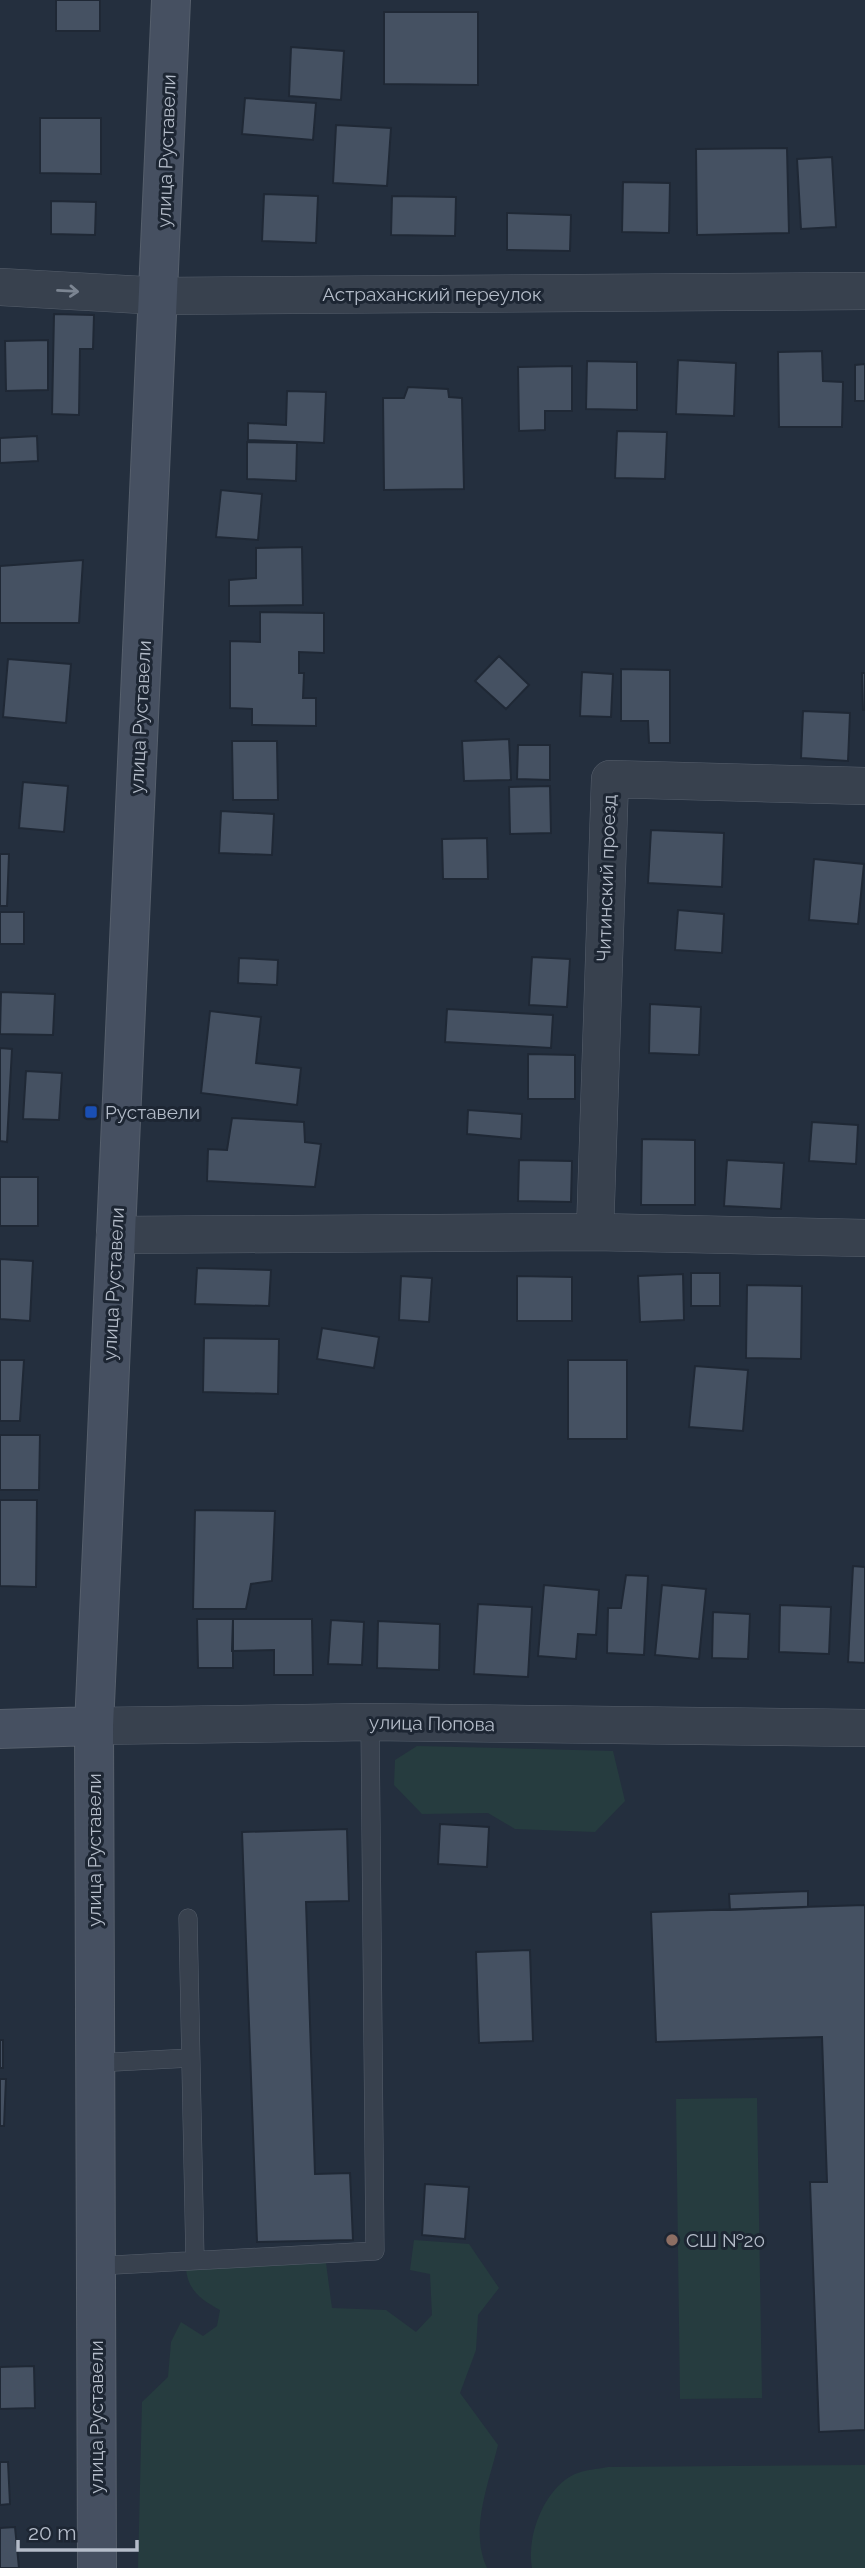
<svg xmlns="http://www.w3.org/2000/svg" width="865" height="2568" font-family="Raleway,sans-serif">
  <rect width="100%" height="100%" fill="#242f3e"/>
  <path fill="#263c3f" d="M417,1746l196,5 12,50 -30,31 -80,-3 -27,-16 -66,1 -28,-29 1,-25z
    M757,2098l5,300 -82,1 -4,-300z
    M414,2240l55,4 30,44 -21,27 -2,35 -16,43 38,52c-9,38 -29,86 -11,123h-349l4,-166 26,-25 3,-35 10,-20 22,14 14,-10 3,-16c-18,-10 -32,-19 -34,-41l140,-6 6,45 54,2 30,22 16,-17 -2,-41 -20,-4z
    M865,2465v103h-333c-6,-31 12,-80 43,-94 9,-4 23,-5 33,-7z"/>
  <path fill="#455162" stroke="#1f2835" stroke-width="2" d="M56,0h44v31h-44z
    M384,12h94v73l-94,-1z
    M291,47l53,4 -3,49 -52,-4z
    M245,98l71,5 -3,37 -71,-6z
    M40,118h61v56l-61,-1z
    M336,125l55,3 -4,58 -54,-3z
    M787,148l2,85 -92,2 -1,-86z
    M832,157l4,70 -35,2 -4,-70z
    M623,182l47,1 -1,50 -47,-1z
    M264,194l54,2 -2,47 -54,-2z
    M392,196l64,1 -1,39 -64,-1z
    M51,201l45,1 -1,33 -44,-1z
    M507,213l64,2 -1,36 -63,-1z
    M54,314l40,1 -1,34h-13l-1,66 -27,-1z
    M48,340v50l-42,1 -1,-50z
    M822,351l1,30 20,1 -1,45h-63l-1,-75z
    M678,360l58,3 -2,53 -58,-2z
    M587,361l50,1v48l-51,-1z
    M865,364v37h-10v-36z
    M572,366v45h-27v19l-26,1 -1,-64z
    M408,387l40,2 1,8 13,1 2,91 -80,1 -1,-92h21z
    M287,391l39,1 -2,51 -76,-3v-17l38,2z
    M617,431l50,1 -2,47 -50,-1z
    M37,436l1,25 -38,2v-25z
    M247,442l50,1 -1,38 -49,-2z
    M221,490l41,4 -4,46 -42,-3z
    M302,547l1,58 -74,1v-26l27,-2v-30z
    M83,560l-4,63h-79v-57z
    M260,612l64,1v40l-25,-1v21h5l-1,25h13v28l-64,-1v-16l-22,-1v-67l30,1z
    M499,656l30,29 -23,24 -31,-28z
    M8,659l63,5 -5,59 -63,-6z
    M621,669l49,1v73h-21l-1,-22h-27z
    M582,672l31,2 -2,43 -31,-1z
    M862,673h3v37h-2z
    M803,711l47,2 -2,48 -47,-3z
    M509,739l2,41 -47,1 -2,-40z
    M232,741h45l1,59h-45z
    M518,745h32v35l-33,-1z
    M23,782l45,4 -4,46 -45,-4z
    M550,786l1,47 -41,1 -1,-47z
    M221,811l53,3 -2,41 -53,-2z
    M651,830l73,3 -2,54 -74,-4z
    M487,838l1,41h-45l-1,-40z
    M0,854h9l-2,52h-7z
    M814,859l50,5 -6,60 -49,-4z
    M678,910l46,4 -2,39 -47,-3z
    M0,912h24v32h-24z
    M532,957l38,2 -3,48 -38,-2z
    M239,958l39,2 -1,25 -39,-2z
    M1,992l54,2 -2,41 -53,-1z
    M650,1004l51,3 -2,48 -50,-2z
    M447,1009l106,6 -2,33 -106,-6z
    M210,1011l51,6 -5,46 45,5 -4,37 -96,-12z
    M0,1048l12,1 -5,93 -7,-1z
    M528,1054l47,1v44h-47z
    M26,1071l36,2 -3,47 -36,-1z
    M468,1110l54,4 -1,25 -54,-5z
    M232,1118l72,4 1,20 16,2 -6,43 -108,-6 1,-32 19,1z
    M812,1122l46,3 -2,39 -47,-3z
    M642,1139l53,1v65h-54z
    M519,1160l53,1 -1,41 -53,-1z
    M727,1160l57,3 -3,46 -57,-3z
    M0,1177h38v49h-38z
    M0,1259l33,2 -3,60 -30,-2z
    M197,1268l74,2 -2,36 -74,-2z
    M691,1273h29v33h-29z
    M683,1274l1,46 -44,2 -2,-46z
    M401,1276l31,2 -3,44 -30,-2z
    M517,1276l55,1v44h-55z
    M747,1285l55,1 -1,73 -55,-1z
    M322,1328l57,9 -5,31 -57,-9z
    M204,1338l75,1 -1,55 -75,-2z
    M0,1360h24l-4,61h-20z
    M568,1360h59v79h-59z
    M695,1366l53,4 -5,61 -54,-4z
    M0,1435h40l-1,55h-39z
    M0,1500h37l-1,87 -36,-1z
    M195,1510l80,1 -3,70 -21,3 -5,25h-53z
    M853,1566l12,1v96l-17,-1z
    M626,1575l22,1 -4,79 -37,-2 1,-45h13z
    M544,1585l55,5 -3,45 -18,-1 -2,25 -38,-3z
    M662,1585l44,4 -7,70 -44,-4z
    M478,1604l54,3 -4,70 -54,-3z
    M780,1605l51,2 -2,47 -50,-2z
    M713,1612l37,2 -2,45 -36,-1z
    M197,1619h36v49h-35z
    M233,1619h79l1,56h-39v-25l-42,1z
    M331,1620l33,2 -2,43 -34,-1z
    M378,1621l62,3 -1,46 -62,-2z
    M440,1824l49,3 -2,40 -49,-3z
    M347,1829l2,72 -43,1 9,272 35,-1 3,67 -96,2 -15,-410z
    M808,1891v16l-78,3 -1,-16z
    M865,1905v525l-46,2 -9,-250h17l-5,-145 -166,5 -5,-130z
    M530,1950l3,91 -54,2 -3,-91z
    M0,2040h3v28h-3z
    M0,2079h6l-2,47h-4z
    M425,2184l44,3 -4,52 -43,-4z
    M34,2366l1,42 -35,1v-42z
    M0,2462h8l2,42 -10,1z
    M15,2527l4,41h-19v-40z"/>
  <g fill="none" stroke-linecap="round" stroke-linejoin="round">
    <g stroke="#565f6c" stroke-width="19">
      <path id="lane" d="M188,1918l7,342
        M95,2063l95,-5
        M95,2266l280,-15 -5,-529"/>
    </g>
    <g stroke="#565f6c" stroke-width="38">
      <path id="street" d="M0,287l160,9 705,-5
        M595,1232l15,-453 255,7
        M115,1235l480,-3 270,6
        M94,1726l276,-4 495,6"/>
    </g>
    <g stroke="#565f6c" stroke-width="40">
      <path id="secondary" d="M0,1729l94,-3
        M97,2568l-3,-842 77,-1726"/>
    </g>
    <use href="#lane" stroke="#38414e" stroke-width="18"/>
    <use href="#street" stroke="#38414e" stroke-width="37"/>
    <use href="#secondary" stroke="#465061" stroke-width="38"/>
  </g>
  <defs><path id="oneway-shaft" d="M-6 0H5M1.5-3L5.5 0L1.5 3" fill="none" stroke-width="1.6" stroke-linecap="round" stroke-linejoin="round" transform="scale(1.75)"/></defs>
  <use stroke="#7c8592" href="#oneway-shaft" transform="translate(68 291) rotate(3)"/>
  <rect fill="#1a4fb4" stroke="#1d2633" stroke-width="2.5" x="84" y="1105" width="14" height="14" rx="3.5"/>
  <circle fill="#8d6e63" stroke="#1d2633" stroke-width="2.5" cx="672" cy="2240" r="7"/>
  <g text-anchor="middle" stroke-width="6" stroke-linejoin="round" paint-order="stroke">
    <g font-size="19" fill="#b4bcc9" stroke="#1d2633">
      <text transform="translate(166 151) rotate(-88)" y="7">улица Руставели</text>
      <text x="432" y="301">Астраханский переулок</text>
      <text transform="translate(140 717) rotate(-87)" y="7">улица Руставели</text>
      <text transform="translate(606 878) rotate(-88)" y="7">Читинский проезд</text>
      <text transform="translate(113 1284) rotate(-87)" y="7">улица Руставели</text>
      <text transform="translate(432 1723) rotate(1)" y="7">улица Попова</text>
      <text transform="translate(94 1850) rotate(-90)" y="7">улица Руставели</text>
      <text transform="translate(96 2417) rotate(-90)" y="7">улица Руставели</text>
    </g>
    <g font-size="19" fill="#b4bcc9" stroke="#1d2633" text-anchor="start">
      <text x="105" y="1119">Руставели</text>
      <text x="686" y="2247">СШ №20</text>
    </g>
  </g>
  <path d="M18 2540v10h119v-10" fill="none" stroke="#b4bcc9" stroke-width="3.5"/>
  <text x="28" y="2540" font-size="21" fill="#b4bcc9" stroke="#1d2633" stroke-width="5" paint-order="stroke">20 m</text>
</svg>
